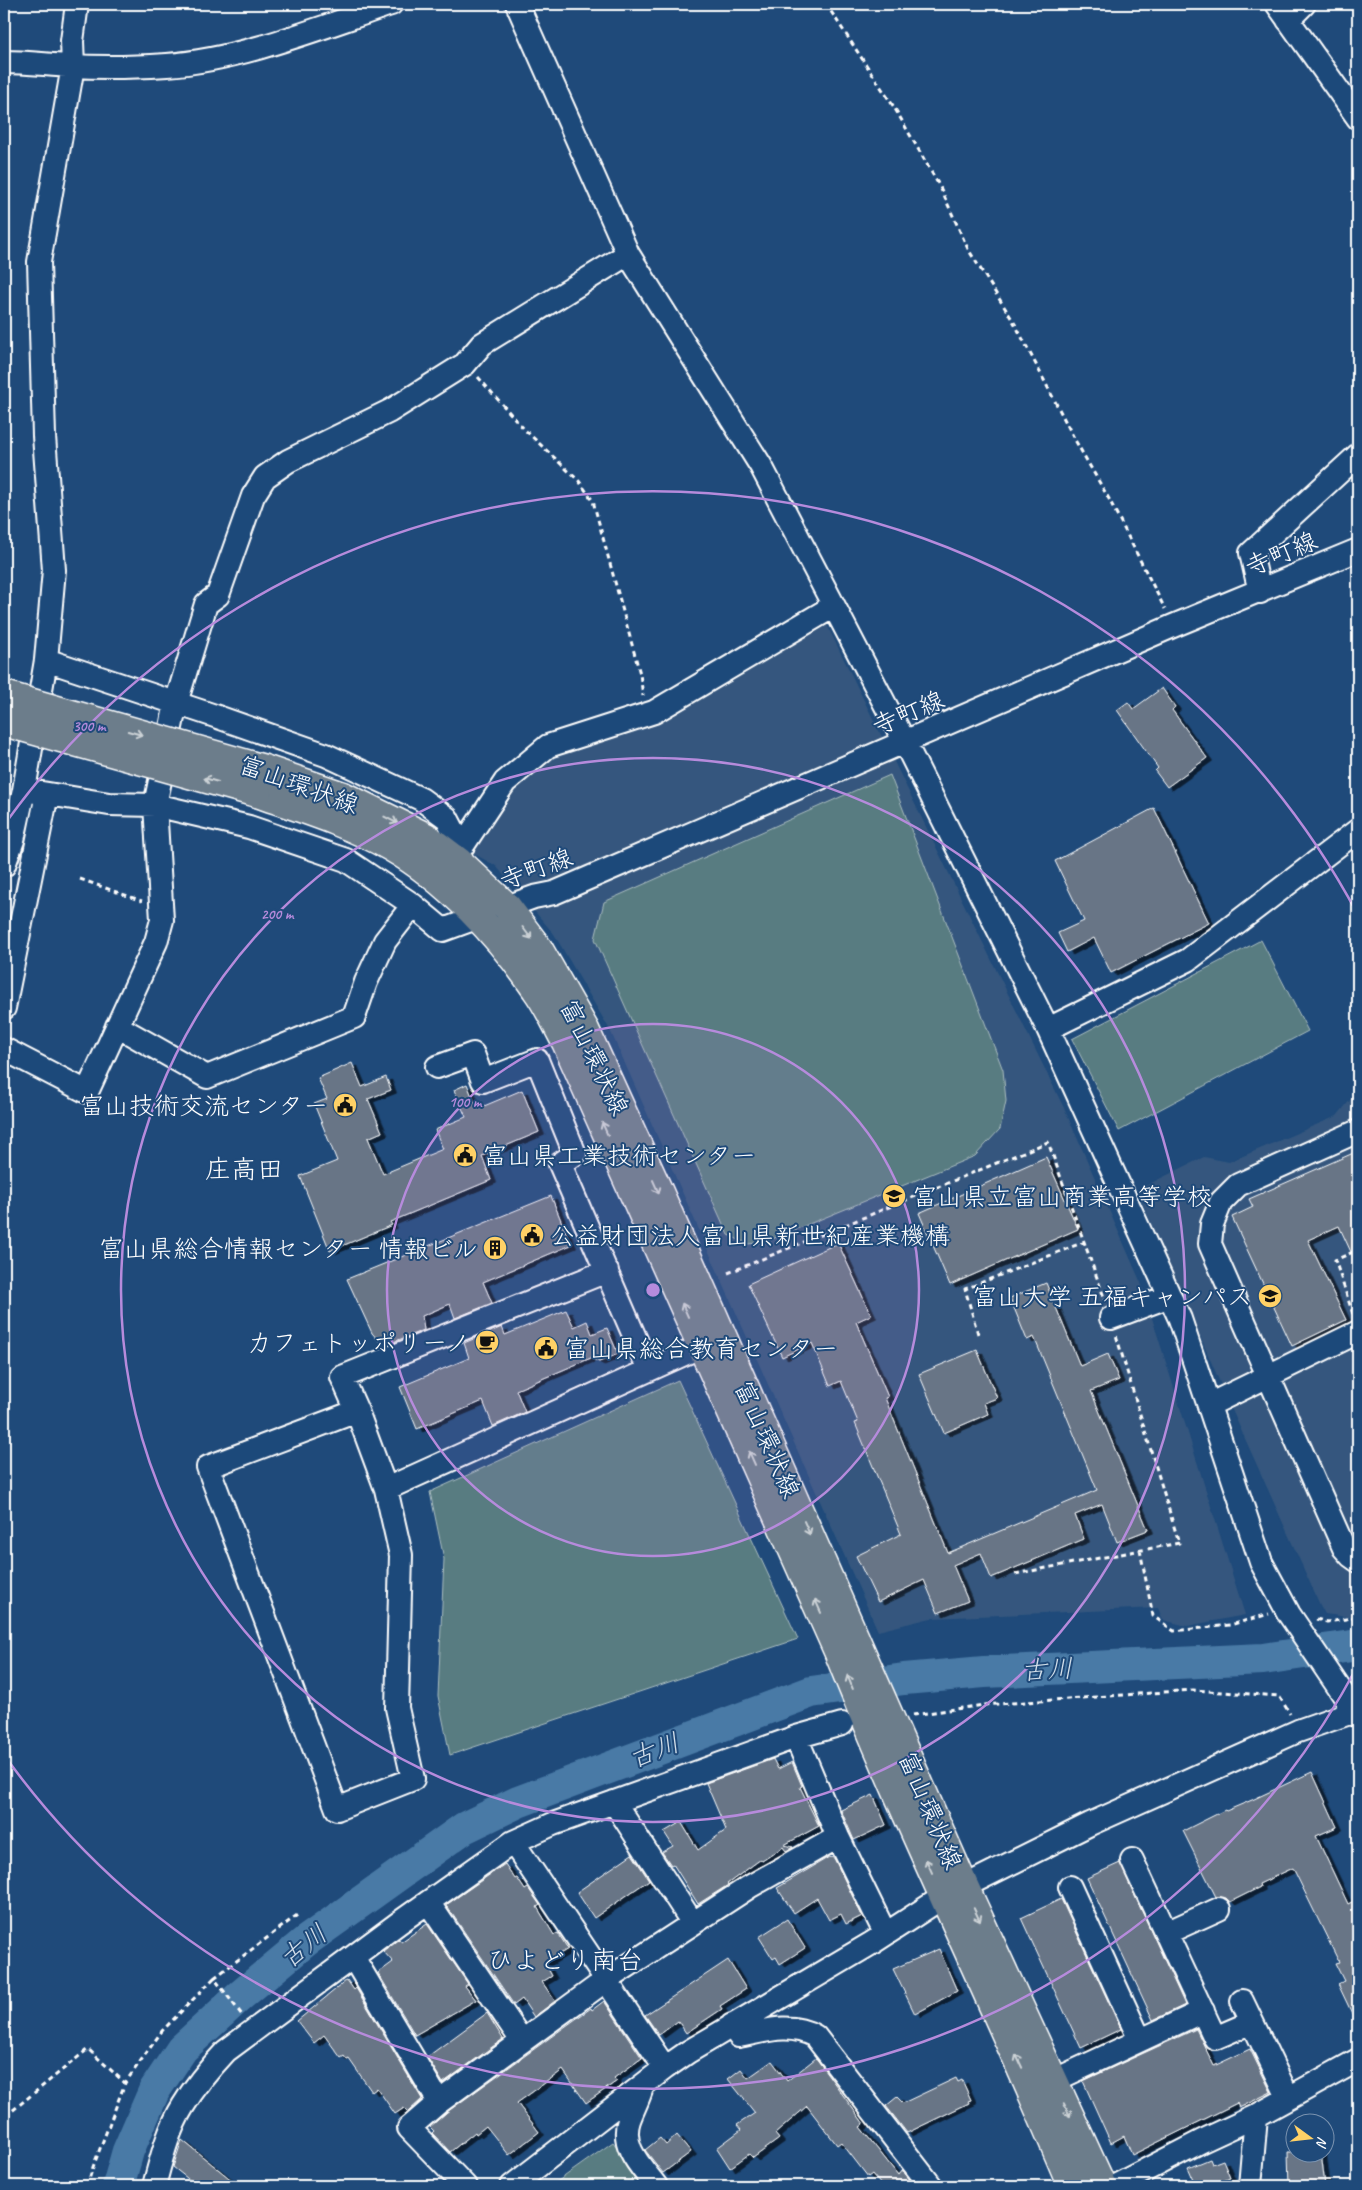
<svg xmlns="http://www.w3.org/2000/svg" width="1362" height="2190" font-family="Caveat,'Klee One',sans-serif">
  <defs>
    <filter id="shadow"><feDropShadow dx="5.5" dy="3" stdDeviation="0" flood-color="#0009"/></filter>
  </defs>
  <rect width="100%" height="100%" fill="#1f4a7a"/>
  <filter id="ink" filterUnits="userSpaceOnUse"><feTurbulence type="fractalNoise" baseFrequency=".02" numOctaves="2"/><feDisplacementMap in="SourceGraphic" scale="10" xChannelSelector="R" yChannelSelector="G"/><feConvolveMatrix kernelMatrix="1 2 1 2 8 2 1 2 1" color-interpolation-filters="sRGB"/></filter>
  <g filter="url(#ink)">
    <path fill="#35577e" d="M827,625l237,483 77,175 104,332 -58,11 -24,-6 -5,-12 -227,10 -53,13 -268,-601 -56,-96 -58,-68 -34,-19 62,-70 15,-11 49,-24 55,-12z
      M1358,1095v519l-10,3 -23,-3 -5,-9 -92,-204 -91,-211 67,-33 25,5 108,-46 14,-17z"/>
    <path fill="#587c81" stroke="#acbec0" d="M890,775l113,295 3,31 -6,28 -25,27 -210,86 -17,2 -20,-9 -133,-296 9,-37z
      M1261,940l47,91 -189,100 -47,-92z
      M678,1380l120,259 -348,116 -12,-59 6,-137 -14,-67z
      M613,2142l32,44h-94z"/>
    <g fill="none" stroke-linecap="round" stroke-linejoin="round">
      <path stroke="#497aa6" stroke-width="32" d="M118,2186l10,-35 26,-60 28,-42 58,-53 66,-55 158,-113 54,-26 293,-110 93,-13 80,-7 279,-13 95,-14"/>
    </g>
    <path fill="#677486" stroke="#fff" filter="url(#shadow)" d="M1162,688l13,19 -3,3 35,48 -40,29 -12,-16 3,-3 -41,-58 11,-8 5,7z
      M1154,808l55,115 -98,50 -17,-35 -27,14 -9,-19 26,-12 -29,-60z
      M352,1063l10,24 24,-10 5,13 -23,9 14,33 -14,6 15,36 60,-25 -8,-19 31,-13 -12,-27 13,-6 10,25 45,-19 17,42 -57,24 9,24 -101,42 2,3 -62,26 -30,-75 37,-15 -23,-57 13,-5 -9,-21z
      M1358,1151v116l-19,-41 -31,14 38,80 -54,26 -60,-129 21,-10 -4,-8z
      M1046,1157l32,72 -128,56 -31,-72z
      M551,1196l20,49 -88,37 9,21 -37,15 -5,-14 -28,12 2,14 -36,14 -9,-3 -7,-8 -25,-54z
      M838,1243l33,72 -15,7 32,75 -3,1 63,155 149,-63 -63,-153 -7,3 -17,-42 36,-15 34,83 28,-12 11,26 -28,11 57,139 -31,12 -15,-38 -27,11 9,24 -93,39 -10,-25 -28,12 15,36 -30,12 -14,-33 -46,22 -22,-46 45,-22 -46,-111 3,-1 -17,-41 -11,5 -18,-43 -30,14 -34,-73z
      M566,1310l8,17 13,-6 5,13 15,-6 11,26 -19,8 -8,-4 -75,32 9,22 -32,14 -10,-25 -66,28 -17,-42 69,-29 -5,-15 38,-16 3,8z
      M977,1350l20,48 -13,5 4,11 -44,19 -25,-59z
      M773,1759l5,10 14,-7 10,24 -2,1 19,39 -35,19 9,2 -7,4 -3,-4 -21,14 -1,-2 -34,25 1,1 -30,19 -25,-40 -2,1 -9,-13 11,-6 -9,-14 17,-10 17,28 28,-20 -20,-47z
      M1312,1772l25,55 -21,9 32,68 10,-5v127l-20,-42 6,-3 -9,-18 4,-1 -46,-94 -34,16 1,3 -30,15 -4,-4 -10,-1 -33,-66 42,-21 1,1 26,-11z
      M873,1795l13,30 -32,15 -13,-30z
      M632,1854l17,26 -55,38 -17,-26z
      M829,1857l5,1 28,58 -16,8 -5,-10 -12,6 -12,-22 -23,15 -17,-25z
      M1120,1863l65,142 -32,15 -66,-142z
      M505,1864l10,15 2,-1 8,12 3,-2 12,17 -3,2 17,28 4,-2 10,16 -23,14 7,13 -10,6 13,19 -21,16 -12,-18 -8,6 -68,-100z
      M1061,1899l60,130 -40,19 -60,-130z
      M787,1919l18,29 -25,16 -4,-7 -3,2 -14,-22z
      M427,1924l41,60 -3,2 11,14 -61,35 -37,-62 15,-11 -10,-11 16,-12 2,3z
      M939,1949l18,42 -42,23 -22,-45z
      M728,1960l18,29 -26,17 2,3 -36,24 -8,-12 -19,14 -14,-20z
      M347,1980l7,10 2,-2 66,111 -14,13 -4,-4 -9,6 -18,-26 -5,4 -23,-33 -2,1 -3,-4 -3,2 -17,-23 -10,8 -17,-22z
      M604,2001l38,57 -28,20 3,3 -31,22 -23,-33 -46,33 22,29 -30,23 -23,-29 -10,8 -1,-2 -25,20 -18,-19 2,-2 -4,-4 17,-15 144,-104 1,2z
      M487,2013l16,26 -60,44 -16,-26z
      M1196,2029l18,37 36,-17 21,43 -32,16 -2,-5 -105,52 -8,-19 -13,7 -28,-62z
      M816,2058l48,66 -4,3 38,48 4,-5 13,16h-33l-10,-12 -4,3 -27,-35 -4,3 -30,-39 -32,28 4,5 -26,19 -4,-4 -19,14 -13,-20 24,-18 -4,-5 18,-12 -27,-34 13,-10 7,9 24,-17 15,20z
      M956,2078l2,4 4,-2 9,20 -3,1 1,2 -62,30 -21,-27 11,-9 6,6z
      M677,2135l14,17 -28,21 -18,-23 15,-12 6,7z
      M182,2140l57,46h-42l-24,-19z
      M1288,2152h33l4,34h-36z
      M1210,2159l2,5 11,-4 7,17 -21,9h-13l-8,-18z"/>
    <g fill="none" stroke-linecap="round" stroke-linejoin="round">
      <g stroke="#fff" stroke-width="26">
        <path id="minor" d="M517,4l111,250 133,212 137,263 150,300 132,290 81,243 28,52 69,102
          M1277,4l81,114
          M1288,20l16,-16
          M4,62c23,0 45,3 68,4 31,2 65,1 95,-1 73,-5 155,-38 224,-61
          M1260,592l-9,-39 107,-98
          M46,660l166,55 114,40 95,44 26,19 15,29 43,-65 43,-36 106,-34 180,-106
          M24,790l85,14 46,1 94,22 97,33 67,45 30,25 91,-33 20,-4 619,-267 185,-76
          M4,865l9,-25 11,-50 22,-130 8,-90 -10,-134 -5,-174 34,-196 -1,-25 5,-37
          M4,1008l43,-214
          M117,1026l90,51 147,-60 12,-35 19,-41 28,-36
          M1048,1029l140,-69 170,-130
          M4,1049l83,43 69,-150 6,-22 -7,-115 21,-102 30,-99 12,-9 35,-99 12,-19 23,-16 102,-50 75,-47 17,-20 146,-90
          M437,1067l36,-13 10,27 54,-21 38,94 -15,10 89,206
          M1358,1131l-120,54 -17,17 -9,22 -2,20 134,304 7,8 7,5
          M1111,1318l59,-22
          M1209,1405l149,-73
          M357,1411l-149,56 129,342 76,-30 -16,-71 4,-153 -15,-66 -29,-78 -15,-34 265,-106
          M386,1489l316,-143
          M796,1737l46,-13
          M614,1802l78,120
          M513,1842l152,226
          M1132,1860l83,178 37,-16
          M1070,1887l70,153
          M428,1902l94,139
          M1166,1933l53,-24
          M353,1957l86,145
          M1242,2001l46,96
          M732,2025l7,11c26,-5 51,-14 76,0l116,150
          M1053,2081l150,-70
          M642,2087c-3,11 -9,22 -13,33 -9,27 12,46 27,66
          M154,2186c7,-26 14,-56 29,-80 12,-20 27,-38 43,-55l174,-129 113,-80 40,-18 243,-87 42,100 47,96
          M465,2186l-56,-58 30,-26 167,-122 143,-93 89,-50
          M512,2186l153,-118 23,-16 184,-109 71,-46 147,-73 208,-93 60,-21
          M1115,2186l87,-45 54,-25 102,-56
          M1250,2186l6,-70"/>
      </g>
      <g stroke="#fff" stroke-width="31">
        <path id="major" d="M264,769l79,27 83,41 33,25 48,45 31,41 47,82 73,160 306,696 138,300
          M257,793c46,16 92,30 134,54 56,32 109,89 145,142 12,16 20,35 30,53l272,609c72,181 159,355 234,535"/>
      </g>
      <path stroke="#fff" stroke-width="3" stroke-dasharray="5 4" stroke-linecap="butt" d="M826,4l68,103 46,80 28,62 47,75 60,116 34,59 56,110
        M478,377l47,53 54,51 14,20 47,173 3,22
        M80,879l62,22
        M728,1273l320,-131 57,158
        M1353,1314l-18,-54 23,-10
        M978,1334l-13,-45 119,-47
        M1140,1550l13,66 21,15 56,-6 39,-11
        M1015,1574l164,-31 -63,-208
        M1316,1619l11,3 31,-5
        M913,1715l71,-10 209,-15 86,6 11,18
        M214,1978l86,-65
        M4,2105l3,10 81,-66 37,34
        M87,2186l6,-19 32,-84 37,-52 52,-53 28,37"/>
      <use href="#minor" stroke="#1f4a7a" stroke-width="22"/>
      <use href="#major" stroke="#6c7d8b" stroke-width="28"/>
      <g stroke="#fff" stroke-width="31" stroke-linecap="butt">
        <path id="major-bridge" d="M4,695l260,74
          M4,722l253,71"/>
      </g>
      <use href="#major-bridge" stroke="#6c7d8b" stroke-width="28"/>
    </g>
    <defs><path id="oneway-shaft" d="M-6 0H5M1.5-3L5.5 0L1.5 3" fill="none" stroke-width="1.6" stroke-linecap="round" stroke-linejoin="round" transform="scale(1.25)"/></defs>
    <g stroke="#ccd2d6">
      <use href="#oneway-shaft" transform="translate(135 733) rotate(16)"/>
      <use href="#oneway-shaft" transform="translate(211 780) rotate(-164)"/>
      <use href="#oneway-shaft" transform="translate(391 820) rotate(27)"/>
      <use href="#oneway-shaft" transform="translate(527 933) rotate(53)"/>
      <use href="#oneway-shaft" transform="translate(605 1129) rotate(-114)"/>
      <use href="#oneway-shaft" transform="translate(656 1187) rotate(66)"/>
      <use href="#oneway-shaft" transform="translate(685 1310) rotate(-114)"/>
      <use href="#oneway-shaft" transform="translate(752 1458) rotate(-114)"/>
      <use href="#oneway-shaft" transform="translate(807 1528) rotate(66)"/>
      <use href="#oneway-shaft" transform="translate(818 1606) rotate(-114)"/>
      <use href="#oneway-shaft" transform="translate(850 1682) rotate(-112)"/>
      <use href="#oneway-shaft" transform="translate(929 1866) rotate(-114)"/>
      <use href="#oneway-shaft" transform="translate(977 1915) rotate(65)"/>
      <use href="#oneway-shaft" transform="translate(1019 2061) rotate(-115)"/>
      <use href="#oneway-shaft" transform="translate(1067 2110) rotate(65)"/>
    </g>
  </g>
  <circle cx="653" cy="1290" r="266" fill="#b68bdc" fill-opacity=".12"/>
  <g fill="none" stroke="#b68bdc" stroke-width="2.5">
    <circle cx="653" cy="1290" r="266"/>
    <circle cx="653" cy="1290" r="532"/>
    <path d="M1358 1665A798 798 0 0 1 7 1759M7 821A798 798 0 0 1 1358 915"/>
  </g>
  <defs>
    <g id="civic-disc" transform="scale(1.25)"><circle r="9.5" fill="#ffd166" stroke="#1f4a7a"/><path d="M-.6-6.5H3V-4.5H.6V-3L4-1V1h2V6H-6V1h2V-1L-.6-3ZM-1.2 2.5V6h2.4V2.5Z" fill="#111"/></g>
    <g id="school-disc" transform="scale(1.25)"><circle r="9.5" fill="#ffd166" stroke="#1f4a7a"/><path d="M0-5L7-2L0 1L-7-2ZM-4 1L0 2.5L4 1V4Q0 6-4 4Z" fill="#111"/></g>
    <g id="building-disc" transform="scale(1.25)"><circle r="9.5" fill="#ffd166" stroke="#1f4a7a"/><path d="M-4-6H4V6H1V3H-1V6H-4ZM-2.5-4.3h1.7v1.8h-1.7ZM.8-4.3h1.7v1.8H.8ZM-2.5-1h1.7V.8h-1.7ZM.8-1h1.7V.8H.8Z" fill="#111"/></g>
    <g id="university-disc" transform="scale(1.25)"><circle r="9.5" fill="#ffd166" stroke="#1f4a7a"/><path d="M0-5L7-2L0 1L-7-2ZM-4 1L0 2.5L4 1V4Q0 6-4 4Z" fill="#111"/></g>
    <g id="cafe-disc" transform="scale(1.25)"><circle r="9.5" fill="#ffd166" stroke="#1f4a7a"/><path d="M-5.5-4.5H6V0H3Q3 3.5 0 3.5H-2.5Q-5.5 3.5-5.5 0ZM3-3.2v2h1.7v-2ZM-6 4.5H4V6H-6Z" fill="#111"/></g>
  </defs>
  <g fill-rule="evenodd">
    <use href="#civic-disc" x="345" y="1105"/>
    <use href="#civic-disc" x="465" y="1155"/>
    <use href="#school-disc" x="894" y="1196"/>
    <use href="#civic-disc" x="532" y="1235"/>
    <use href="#building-disc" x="495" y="1248"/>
    <use href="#university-disc" x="1270" y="1296"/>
    <use href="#cafe-disc" x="487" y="1342"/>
    <use href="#civic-disc" x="546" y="1348"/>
  </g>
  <g text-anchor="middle" stroke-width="4" stroke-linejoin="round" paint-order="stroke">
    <g font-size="25" fill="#fff" stroke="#1f4a7a">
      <text transform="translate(1281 553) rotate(-23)" y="9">寺町線</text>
      <text transform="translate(908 712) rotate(-23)" y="9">寺町線</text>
      <text transform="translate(299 784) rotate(20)" y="9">富山環状線</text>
      <text transform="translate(536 868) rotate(-20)" y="9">寺町線</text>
      <text transform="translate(595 1057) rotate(64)" y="9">富山環状線</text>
      <text transform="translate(768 1439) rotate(66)" y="9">富山環状線</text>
      <text transform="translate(931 1810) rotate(67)" y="9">富山環状線</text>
    </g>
    <g font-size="25" fill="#fff" stroke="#1f4a7a" text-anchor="end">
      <text x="328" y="1114">富山技術交流センター</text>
      <text x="482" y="1164" text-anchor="start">富山県工業技術センター</text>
      <text x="912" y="1205" text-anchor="start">富山県立富山商業高等学校</text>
      <text x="550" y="1244" text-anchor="start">公益財団法人富山県新世紀産業機構</text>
      <text x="478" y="1257">富山県総合情報センター 情報ビル</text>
      <text x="1252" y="1305">富山大学 五福キャンパス</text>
      <text x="470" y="1351">カフェトッポリーノ</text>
      <text x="564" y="1357" text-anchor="start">富山県総合教育センター</text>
    </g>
    <g font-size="26" fill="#fff" stroke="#1f4a7a">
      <text x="244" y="1178">庄高田</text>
      <text x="565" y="1969">ひよどり南台</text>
    </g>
    <g font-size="26" font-style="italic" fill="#d2dee9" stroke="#1f4a7a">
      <text transform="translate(1047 1669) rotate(-3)" y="9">古川</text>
      <text transform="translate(654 1750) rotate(-21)" y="9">古川</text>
      <text transform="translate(303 1946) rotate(-39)" y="9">古川</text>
    </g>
  </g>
  <circle cx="653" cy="1290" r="8" fill="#b68bdc" stroke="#1f4a7a" stroke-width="2.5"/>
  <g font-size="15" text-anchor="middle" font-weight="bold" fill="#b68bdc" stroke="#1f4a7a" stroke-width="4" stroke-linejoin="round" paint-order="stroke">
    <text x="89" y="731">300 m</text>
    <text x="277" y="919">200 m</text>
    <text x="465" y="1107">100 m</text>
  </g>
  <rect width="1362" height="2190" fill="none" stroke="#1f4a7a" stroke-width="20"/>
  <rect x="10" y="10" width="1342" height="2170" fill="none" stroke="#fff" stroke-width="2" filter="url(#ink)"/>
  <g transform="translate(1310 2138) rotate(105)"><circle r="24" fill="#1f4a7a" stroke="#7992af"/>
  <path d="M0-4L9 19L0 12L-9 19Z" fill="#ffd166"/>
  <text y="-8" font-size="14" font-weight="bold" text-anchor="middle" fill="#ffffff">N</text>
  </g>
</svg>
